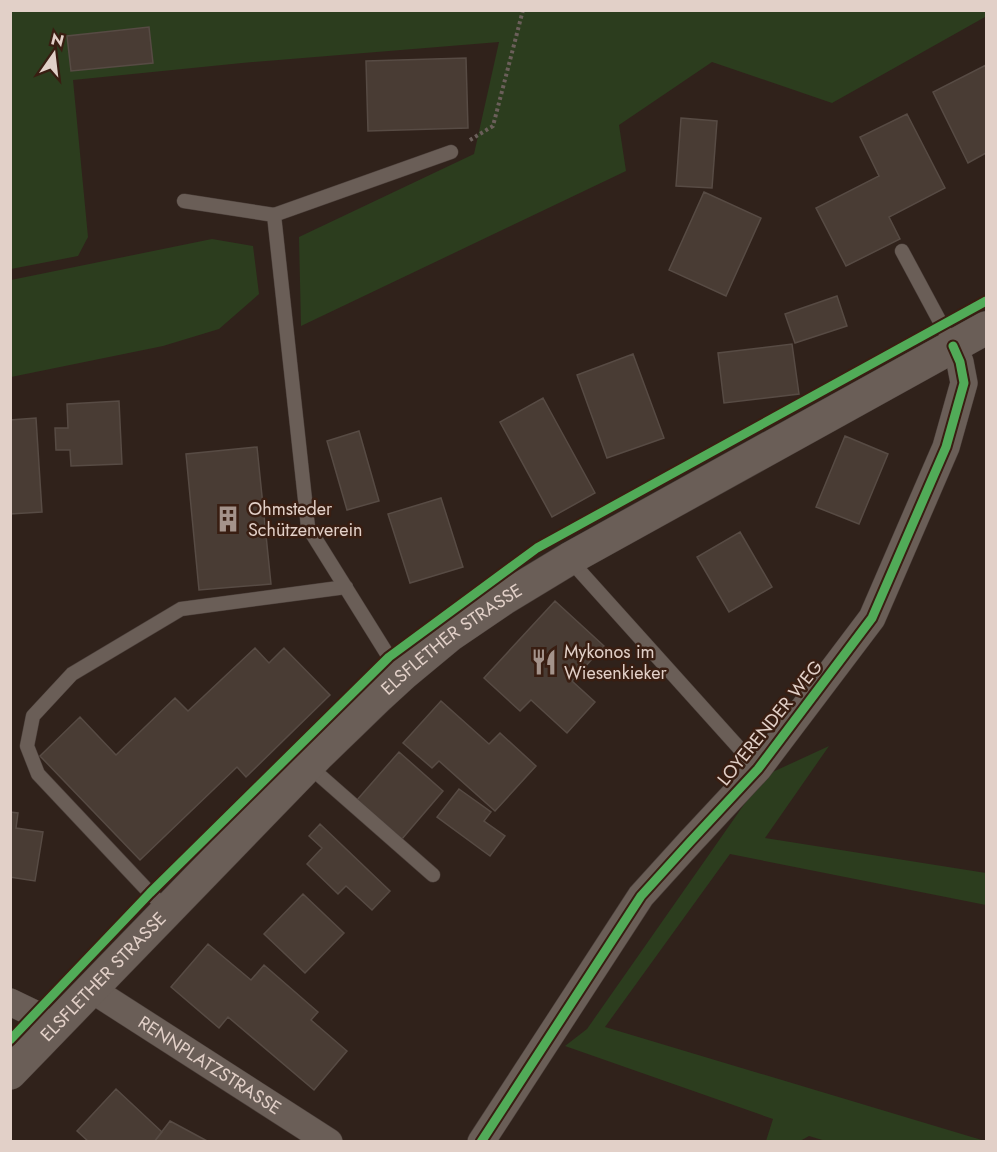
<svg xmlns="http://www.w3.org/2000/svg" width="997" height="1152" font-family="Jost,sans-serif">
  <rect width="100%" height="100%" fill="#30221b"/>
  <path fill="#2c3d1e" d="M11,11h975v7l-1,-1 -153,86 -120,-41 -93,63 7,46 -325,155 -2,-89 175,-83 25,-112 -257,21 -169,17 15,157 -10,19 -67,13z
    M212,239l41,7 6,48 -40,35 -56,17 -152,31v-97z
    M829,746l-64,92 221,35v32l-256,-51 -125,173 380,114 -156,1 -20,-6 -9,5h-34l7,-22 -208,-73 22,-17 177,-253z"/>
  <path fill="#493c34" stroke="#574b44" stroke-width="1.5" d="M149,27l4,36 -82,8 -4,-35z
    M466,58l2,70 -100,3 -2,-70z
    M986,65v88l-18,10 -35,-71z
    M907,114l38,74 -56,29 11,22 -54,27 -30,-58 63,-32 -19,-39z
    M681,118l36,3 -5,67 -36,-2z
    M704,192l57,26 -35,78 -57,-26z
    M837,296l10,30 -52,17 -10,-29z
    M792,344l7,50 -75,9 -6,-50z
    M633,354l31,84 -57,20 -30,-83z
    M543,398l52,95 -43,24 -52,-95z
    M119,401l3,63 -51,2 -1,-16h-14l-1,-22h13l-1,-24z
    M36,418l6,94 -32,2v-94z
    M359,431l20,70 -32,9 -20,-69z
    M845,436l43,18 -29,70 -43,-17z
    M257,447l14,137 -72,6 -13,-136z
    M441,498l22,69 -53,16 -22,-69z
    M740,532l32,55 -43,25 -32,-55z
    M555,601l49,45 -32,35 23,21 -28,31 -36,-33 -11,11 -36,-33z
    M255,648l14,15 15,-15 46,47 -84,82 -9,-10 -97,93 -100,-104 40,-39 36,38 59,-57 13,13z
    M441,701l48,43 11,-11 36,33 -41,45 -56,-50 -7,7 -29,-25z
    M399,752l44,39 -41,48 -45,-39z
    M459,789l32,23 -7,9 21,15 -15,20 -53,-39z
    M10,812l8,1 -2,15 27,4 -8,49 -25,-4z
    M320,824l70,67 -18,19 -26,-24 -8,8 -31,-30 15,-16 -13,-12z
    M303,894l41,39 -39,40 -41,-39z
    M208,944l43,36 13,-15 54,47 -7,8 36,31 -33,39 -86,-73 -9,11 -48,-41z
    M116,1089l46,43 -8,10h-65l-12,-11z
    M170,1121l39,21h-55z"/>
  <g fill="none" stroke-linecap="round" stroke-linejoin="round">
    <g stroke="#4b3f3a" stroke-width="15">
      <path id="lane" d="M184,201l90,14 177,-63
        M274,215l34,312 81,130 14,17
        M902,251l51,95
        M569,559l189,210
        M309,766l124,109
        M168,910l-18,-17 -112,-119 -11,-28 6,-30 39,-42 109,-65 165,-22"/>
    </g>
    <g stroke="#4b3f3a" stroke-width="28">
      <g id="street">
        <path id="s1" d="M91,989l238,153"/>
        <path d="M10,1002l25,12 18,16"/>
        <path d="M481,1142l160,-246 49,-54 68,-73 114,-151 74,-171 18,-64 -4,-21 -7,-16"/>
      </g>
    </g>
    <g stroke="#4b3f3a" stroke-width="34">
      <g id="secondary">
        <path id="s2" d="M10,1073l308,-318 61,-59 24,-22 47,-39 53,-36 66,-40 417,-231"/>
      </g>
    </g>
    <path stroke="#6b5f5a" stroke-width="4" stroke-dasharray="3 3" stroke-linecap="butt" d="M470,140l23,-14 30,-116"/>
    <use href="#lane" stroke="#6a5e57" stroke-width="14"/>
    <use href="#street" stroke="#6a5e57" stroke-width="27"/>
    <use href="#secondary" stroke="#6a5e57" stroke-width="33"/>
    <g stroke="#391e12" stroke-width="13">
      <path id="cycleway" d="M10,1040l140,-147 239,-236 148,-109 449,-247
        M481,1142l160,-246 49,-54 68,-73 114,-151 74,-171 18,-64 -4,-21 -7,-16"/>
    </g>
    <use href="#cycleway" stroke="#51ab58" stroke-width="9"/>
  </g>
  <defs>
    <g id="building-bare" transform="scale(2.07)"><path d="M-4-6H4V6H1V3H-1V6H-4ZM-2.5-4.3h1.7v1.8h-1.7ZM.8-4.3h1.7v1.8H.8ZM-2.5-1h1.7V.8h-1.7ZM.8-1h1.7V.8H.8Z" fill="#a4938b" stroke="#391e12" stroke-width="2.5" paint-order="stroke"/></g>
    <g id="restaurant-bare" transform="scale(2.07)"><path d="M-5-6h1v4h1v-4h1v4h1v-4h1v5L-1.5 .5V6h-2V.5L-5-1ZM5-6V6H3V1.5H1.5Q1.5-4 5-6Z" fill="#a4938b" stroke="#391e12" stroke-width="2.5" paint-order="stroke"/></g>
  </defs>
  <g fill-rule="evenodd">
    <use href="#building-bare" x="228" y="519"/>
    <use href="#restaurant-bare" x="544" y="662"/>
  </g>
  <g text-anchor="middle" stroke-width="5" stroke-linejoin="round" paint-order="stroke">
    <g font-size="18" fill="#e2d0c8" stroke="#391e12" text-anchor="start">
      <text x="248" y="515">Ohmsteder<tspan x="248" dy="21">Schützenverein</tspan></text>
      <text x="564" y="658">Mykonos im<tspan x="564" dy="21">Wiesenkieker</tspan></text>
    </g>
    <g font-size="18" fill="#e2d0c8" stroke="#391e12">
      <text dy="6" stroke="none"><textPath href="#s2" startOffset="620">ELSFLETHER STRASSE</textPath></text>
      <text transform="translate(770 723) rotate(-51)" y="6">LOYERENDER WEG</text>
      <text dy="6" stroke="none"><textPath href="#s2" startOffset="134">ELSFLETHER STRASSE</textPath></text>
      <text dy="6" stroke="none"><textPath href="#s1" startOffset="141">RENNPLATZSTRASSE</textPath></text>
    </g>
  </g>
  <rect width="997" height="1152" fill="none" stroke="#e2d0c8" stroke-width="24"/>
  <g transform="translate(54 54) rotate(14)" stroke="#391e12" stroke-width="4.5" paint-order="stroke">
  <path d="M0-4.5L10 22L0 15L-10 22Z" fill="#e2d0c8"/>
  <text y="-9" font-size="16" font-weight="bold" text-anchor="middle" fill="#e2d0c8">N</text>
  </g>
</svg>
